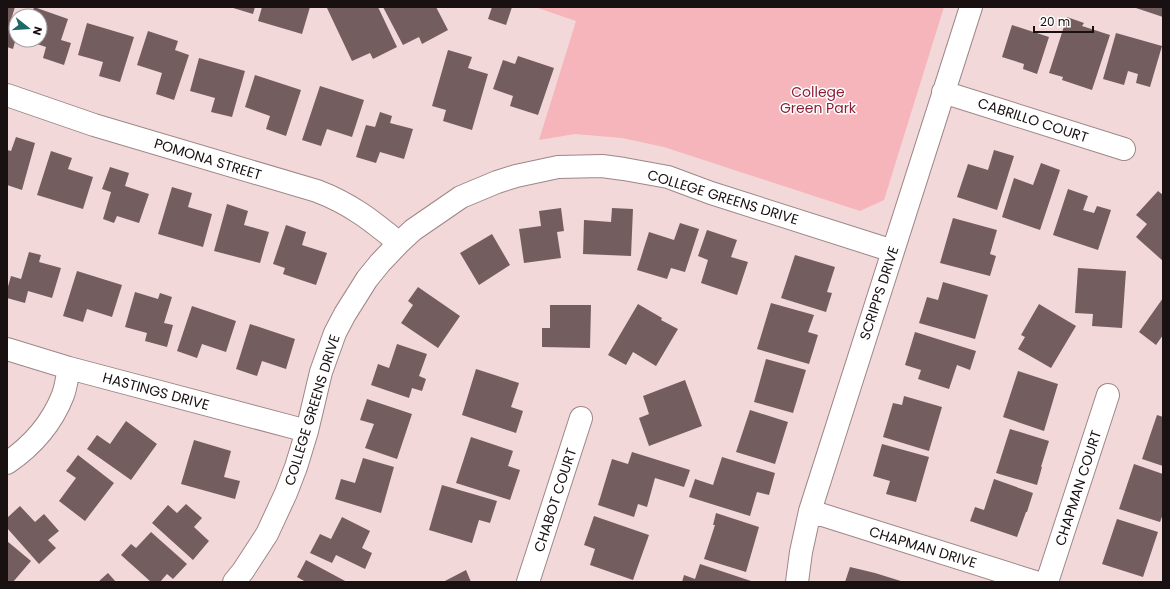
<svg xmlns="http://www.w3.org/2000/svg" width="1170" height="589" font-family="Poppins,sans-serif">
  <rect width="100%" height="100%" fill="#f3d8da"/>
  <path fill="#f6b4bb" d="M535,7h409l-60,193 -24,11 -196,-64 -42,-9 -47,-4 -36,6 37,-119z"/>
  <path fill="#735d5f" d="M7,7h8l-5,16 6,2v13l-3,11 -6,-2z
    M34,7l34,12 -7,21 10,3 -7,22 -21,-7 3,-11 -21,-7h15v-24h-9z
    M230,7h25l-2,7z
    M262,7h48l-8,27 -44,-13z
    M328,7h23l1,1 2,-1h24l19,40 -24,12 -3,-6 -18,8 -25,-53z
    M383,7h53l12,23 -26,14 -3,-7 -16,8z
    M492,7h20l-6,18 -18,-6z
    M1133,7h30v10z
    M1067,17l17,6 -2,3 28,9 -18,55 -30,-10 1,-3 -14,-4z
    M87,23l47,14 -14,45 -21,-6 4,-14 -25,-7z
    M1012,25l37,12 -12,37 -14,-5 1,-5 -22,-7z
    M148,31l30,10 -3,9 14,5 -15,45 -18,-6 6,-21 -25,-8z
    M1116,33l46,13 -12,41 -14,-4 2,-9 -10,-3 -4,14 -21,-6z
    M448,50l24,7 -4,11 20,6 -16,56 -29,-9 3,-11 -14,-4z
    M518,56l36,12 -16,47 -28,-9 3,-10 -20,-7 10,-29 12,4z
    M199,58l46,13 -13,46 -21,-5 4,-14 -25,-7z
    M255,75l46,15 -15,46 -20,-7 4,-13 -25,-9z
    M320,86l44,14 -12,37 -25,-8 -6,17 -19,-6z
    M380,112l12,4 -2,7 23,6 -9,30 -24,-7 -4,11 -20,-6 10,-32 9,2z
    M16,137l19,6 -13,47 -15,-5v-35l4,1z
    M994,150l20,6 -17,54 -40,-13 11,-33 20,6z
    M51,151l21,7 -4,11 25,8 -10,32 -46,-14z
    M1041,163l19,7 -20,60 -38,-13 12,-39 19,7z
    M110,167l19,6 -4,13 24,8 -10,29 -22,-7 -3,7 -11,-4 8,-27 -9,-3z
    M172,187l20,6 -4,14 24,7 -9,33 -45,-13z
    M1068,189l20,7 -5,14 11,3 3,-7 14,4 -13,40 -45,-15z
    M1158,191l5,4v66l-27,-24 11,-13 -11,-9z
    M227,204l21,7 -4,14 25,7 -9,31 -46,-12z
    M561,208l3,23 -7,1 4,26 -37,5 -5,-34 22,-3 -2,-15z
    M612,208l21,1 -2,47 -48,-2 1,-34 27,2z
    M953,218l44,12 -7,24 6,2 -6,20 -50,-13z
    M680,223l19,6 -14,43 -14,-4 -4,11 -30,-9 12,-38 25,8z
    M286,225l20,7 -4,13 25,8 -11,32 -33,-11 2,-6 -12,-4z
    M707,230l30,10 -6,17 17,5 -11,33 -36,-12 7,-23 -10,-4z
    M492,234l18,31 -31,20 -19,-32z
    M29,252l12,3 -2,7 22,6 -9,30 -24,-7 -3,12 -18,-5v-8l4,-14 10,3z
    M795,255l40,12 -8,25 5,1 -6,19 -45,-14z
    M1078,268l48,3 -4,57 -30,-2 1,-12 -18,-1z
    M77,271l45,14 -10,32 -25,-8 -4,13 -20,-6z
    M943,282l45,13 -13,44 -56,-16 8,-26 11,3z
    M418,287l42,29 -22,32 -37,-25 12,-18 -5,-4z
    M135,292l23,7 2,-6 12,4 -8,26 9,2 -6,22 -22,-6 2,-8 -22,-6z
    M1163,298v37l-7,10 -17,-13z
    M771,303l43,12 -6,17 10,3 -9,29 -52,-15z
    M638,304l24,14 -1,2 17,9 -22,37 -23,-14 -7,13 -18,-10z
    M1039,304l37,22 -25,42 -33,-19 7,-12 -4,-2z
    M550,305h41l-1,43 -48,-1v-19h8z
    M192,306l44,15 -10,31 -24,-8 -5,14 -20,-7z
    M250,324l45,15 -9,30 -24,-8 -5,15 -21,-7z
    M915,332l61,19 -6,19 -13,-5 -8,24 -31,-10 3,-9 -16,-5z
    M397,344l30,10 -8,22 7,3 -4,12 -10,-3 -3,10 -38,-13 7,-21 11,4z
    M766,359l40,11 -13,43 -39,-11z
    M476,369l43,14 -8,24 12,4 -7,22 -54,-18z
    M1018,371l40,13 -14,47 -41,-14z
    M685,380l17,46 -53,20 -10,-28 10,-4 -6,-18z
    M904,396l38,11 -13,44 -46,-14 10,-34 9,2z
    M367,399l45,15 -15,45 -32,-11 9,-24 -14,-4z
    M750,410l38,12 -13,42 -39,-12z
    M1157,415l6,2v49l-21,-7z
    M126,421l31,23 -26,36 -44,-31 10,-14 13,9z
    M1010,429l39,12 -8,26h1l-5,18 -41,-12z
    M471,437l42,14 -5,15 12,4 -10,30 -54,-17z
    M194,440l37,11 -7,26 16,4 -5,18 -54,-15z
    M882,444l47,13 -13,45 -30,-8 4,-13 -17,-5z
    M632,452l58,18 -6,17 -29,-9 -8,29 -9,-3 -4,13 -36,-12 14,-46 16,5z
    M78,455l36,28 -29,38 -26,-20 17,-23 -10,-7z
    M722,457l53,16 -6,22 -12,-3 -7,24 -61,-19 6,-18 18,6z
    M363,458l31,9 -13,46 -46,-14 6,-20 14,4z
    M1134,464l29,10v40l-3,8 -41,-13z
    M994,479l39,14 -6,19h-1l-9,25 -47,-16 5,-14 9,3z
    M442,485l55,16 -7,22 -11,-3 -7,23 -43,-13z
    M186,504l16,14 -8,9 15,14 -16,19 -41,-37 16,-18 9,8z
    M20,506l15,16 9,-8 15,17 -11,9 8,8 -17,16 -32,-36v-10z
    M716,513l43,14 -13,45 -42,-13 11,-34h-2z
    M594,516l55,19 -16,45 -43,-15 5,-16 -11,-4z
    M342,517l28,14 -8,17 10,5 -7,16 -29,-14 -4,8 -22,-10 10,-19 11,5z
    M1117,519l41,13 -15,45 -41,-13z
    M151,532l36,32 -14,15 -6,-5 -7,8h-9l-30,-27 10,-11 5,4z
    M7,541l24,20 -18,21h-6z
    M306,560l41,22h-41l-9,-5z
    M700,564l54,18h-72l2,-7 11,4z
    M850,567l25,6 29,9h-59z
    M466,570l5,12h-28z
    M108,573l8,9h-18z"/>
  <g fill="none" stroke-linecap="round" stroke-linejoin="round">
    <g stroke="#9e8687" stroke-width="24">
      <path id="street" d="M943,92l181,57
        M7,95l87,30 223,66c34,13 54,29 82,52
        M7,349l62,19 238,63
        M7,463c25,-17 45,-40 56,-68 3,-8 4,-18 6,-27
        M810,511l225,71
        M234,582l9,-11 24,-37 19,-41 10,-26 11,-36 14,-59 14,-39 10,-19 22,-35 13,-16 19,-20 14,-13 48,-33 36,-15 19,-6 42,-9 44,-1 22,3 44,8 43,16 182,58
        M528,582l53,-164
        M797,582l4,-30 9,-41 161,-504
        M1047,582l61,-187"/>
    </g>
    <use href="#street" stroke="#fff" stroke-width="22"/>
  </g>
  <g text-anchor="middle" stroke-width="3" stroke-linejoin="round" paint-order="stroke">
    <g font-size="14" fill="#8a2038" stroke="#fff">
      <text x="818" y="97">College<tspan x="818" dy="16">Green Park</tspan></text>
    </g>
    <g font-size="14" fill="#181011" stroke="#fff">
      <text transform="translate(1033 120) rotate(18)" y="5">CABRILLO COURT</text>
      <text transform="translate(208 159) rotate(17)" y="5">POMONA STREET</text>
      <text transform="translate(723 197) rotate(17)" y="5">COLLEGE GREENS DRIVE</text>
      <text transform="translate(879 293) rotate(-72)" y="5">SCRIPPS DRIVE</text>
      <text transform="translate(156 391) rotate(15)" y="5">HASTINGS DRIVE</text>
      <text transform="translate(312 410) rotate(-73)" y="5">COLLEGE GREENS DRIVE</text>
      <text transform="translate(1078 488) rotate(-72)" y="5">CHAPMAN COURT</text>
      <text transform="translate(555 500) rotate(-72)" y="5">CHABOT COURT</text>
      <text transform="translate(923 547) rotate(17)" y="5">CHAPMAN DRIVE</text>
    </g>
  </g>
  <rect width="1170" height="589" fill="none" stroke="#181011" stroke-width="16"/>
  <g transform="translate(28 28) rotate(107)"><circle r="19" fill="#ffffff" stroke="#a39fa0"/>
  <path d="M0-3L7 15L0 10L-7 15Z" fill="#1c6967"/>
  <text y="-6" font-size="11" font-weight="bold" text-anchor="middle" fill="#181011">N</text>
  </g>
  <path d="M1034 26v6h59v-6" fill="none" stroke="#181011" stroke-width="2"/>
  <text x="1040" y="26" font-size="12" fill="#181011" stroke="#ffffff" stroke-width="3" paint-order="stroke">20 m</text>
</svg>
